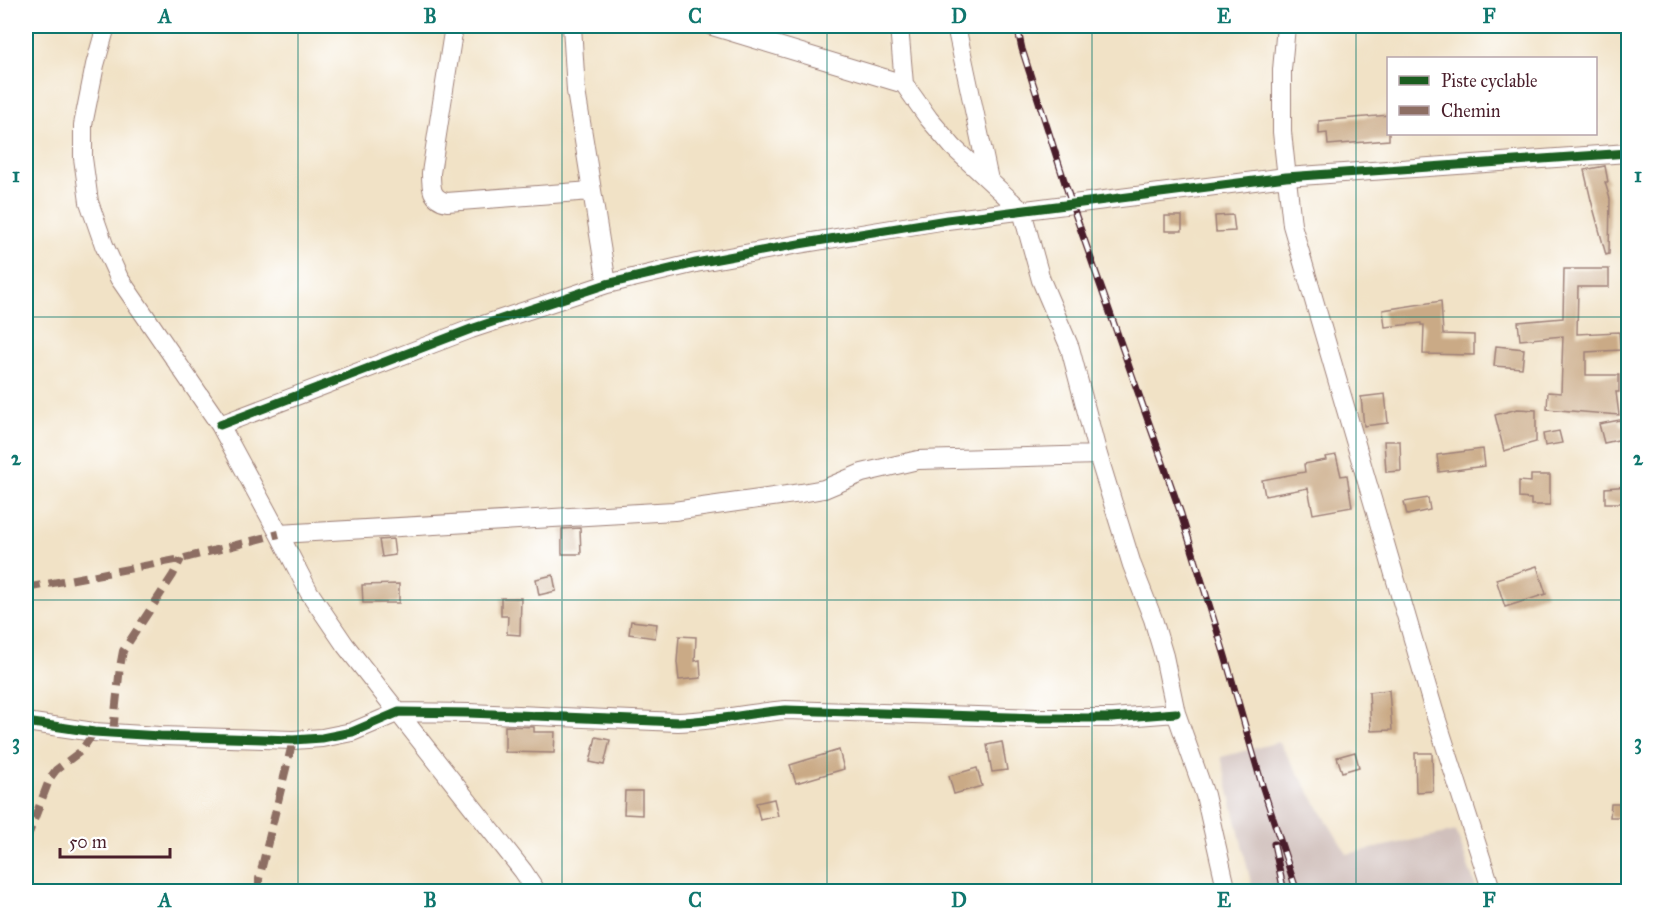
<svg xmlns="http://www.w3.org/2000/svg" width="1654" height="917" font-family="'IM FELL Great Primer',serif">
  <rect width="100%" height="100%" fill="#fff"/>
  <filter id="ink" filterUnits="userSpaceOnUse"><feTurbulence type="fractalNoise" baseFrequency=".0167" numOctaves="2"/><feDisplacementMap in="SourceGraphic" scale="12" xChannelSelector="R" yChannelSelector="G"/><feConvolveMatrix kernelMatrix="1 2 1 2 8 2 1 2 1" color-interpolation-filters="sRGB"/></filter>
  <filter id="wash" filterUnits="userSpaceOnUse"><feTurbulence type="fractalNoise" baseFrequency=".008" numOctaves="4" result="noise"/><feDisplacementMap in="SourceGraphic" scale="24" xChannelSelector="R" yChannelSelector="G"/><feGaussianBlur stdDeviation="1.35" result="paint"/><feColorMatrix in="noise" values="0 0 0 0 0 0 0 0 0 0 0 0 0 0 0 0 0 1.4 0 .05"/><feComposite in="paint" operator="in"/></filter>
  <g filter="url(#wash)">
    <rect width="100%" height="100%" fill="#f1e2c6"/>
    <path fill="#d0c0bc" d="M1279,742l68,112 109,-23 21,60h-224l-32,-134z"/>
    <g id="blocks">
      <path fill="#caaa86" d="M1389,115v25l-61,5 -1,-12 -8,1v-13z
        M1605,166l3,16h-3l5,17 -1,55 -3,1 -15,-55 -7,-30z
        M1233,215l2,16 -19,1 -1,-16z
        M1165,216h17v15h-17z
        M1564,269h45v18h-31l-1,47 42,-2 1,18 -34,2v23h33v17h-3l3,23 -72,-6 1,-17 13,1 2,-57 -43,4 -2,-18 45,-4z
        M1441,301l2,33 31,1v20l-51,-1 1,-29h-3v-2l-36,4 -2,-17z
        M1496,346l28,3 -2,19 -28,-2z
        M1385,394l3,29 -24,3 -3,-29z
        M1517,409l19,1v32l-32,9 -9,-36z
        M1620,420l1,6h3l3,12 -23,5 -5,-19z
        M1559,431l3,12 -17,3 -2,-12z
        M1384,441h16l1,30 -15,1z
        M1483,449l2,17 -46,6 -2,-17z
        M1336,455l5,21 6,-1 5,32 -39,7 -5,-26 -43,8 -3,-16 43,-8 -1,-8 22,-4 -1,-3z
        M1531,475h19v30h-19v-6l-12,-1v-17l12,1z
        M1629,486v17h-24v-15z
        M1428,498l2,12 -23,5 -3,-13z
        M580,528l1,26h-19v-25z
        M393,539l2,16 -13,2 -3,-17z
        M1537,566l9,28 -41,13 -9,-28z
        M553,575l3,16 -17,4 -3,-16z
        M399,584v19h-36l-1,-18z
        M501,598h20l-1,37 -13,-1 1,-18h-7z
        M631,621l26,3 -2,14 -26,-4z
        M679,636l17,1 -1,24 5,-1 1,18 -22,2 -2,-18z
        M1389,690l3,40 -21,1 -2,-39z
        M505,726l29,1v5h21l-1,21 -49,-1z
        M596,737l14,3 -6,25 -14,-3z
        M1002,742l5,28 -15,2 -5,-27z
        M839,750l5,19 -48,14 -6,-18z
        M1355,752l4,15 -17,5 -5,-15z
        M1415,753h17l1,38 -17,1z
        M977,768l5,18 -28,8 -5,-18z
        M625,791h17v24l-18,-1z
        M774,799l4,17 -18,4 -4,-17z
        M1611,804h18v13h-19z"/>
    </g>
  </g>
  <g filter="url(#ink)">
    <use href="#blocks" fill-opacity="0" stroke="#9e8078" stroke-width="1.5"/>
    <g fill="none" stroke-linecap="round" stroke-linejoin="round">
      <g stroke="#9e8078" stroke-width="20">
        <path id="street" d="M106,26l-11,39 -12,60v33l6,44 15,43 15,33 101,147 59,109 30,58 36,53 178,226 14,21
          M454,26l-23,147c0,15 0,26 16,29l144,-11
          M572,26l4,65 31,193
          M712,26l192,58
          M899,26l5,58 25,35 24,28 69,64 19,69 29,68 28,107 34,110 21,54 11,37 12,57 29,82 22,97
          M956,26l33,154
          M1286,26l-4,44v62l10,93 142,486 58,181
          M220,425l251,-96 136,-45 89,-21 103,-19 148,-24 339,-43 342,-24
          M279,534l395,-23 127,-18 23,-4 38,-16 56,-13 180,-5
          M26,722l68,10 66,4 133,4 29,-2 30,-6 47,-20 70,1 209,9c37,-1 72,-9 108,-12l252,8h74l64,-5"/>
      </g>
      <use href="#street" stroke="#fff" stroke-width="18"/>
      <g stroke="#4a1f2b" stroke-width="7">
        <path id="rail" d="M1017,26l5,23 50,156 109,309 44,142 37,129 35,107
          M1274,844l10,48"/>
      </g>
      <use href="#rail" stroke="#fff" stroke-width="4.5" stroke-dasharray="14" stroke-linecap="butt"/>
      <path stroke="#8d6e63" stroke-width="8" stroke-dasharray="15 8" stroke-linecap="butt" d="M26,588l155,-29 98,-25
        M113,732l7,-65 3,-16 50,-76 8,-16
        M26,841l24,-63 6,-8 25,-19 13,-19
        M259,892v-13l34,-139"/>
      <g stroke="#fff" stroke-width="13">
        <path id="cycleway" d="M220,425l251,-96 136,-45 89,-21 103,-19 148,-24 339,-43 342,-24
          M26,722l68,10 66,4 133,4 29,-2 30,-6 47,-20 70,1 209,9c37,-1 72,-9 108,-12l252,8h74l64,-5"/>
      </g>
      <use href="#cycleway" stroke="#1b5e20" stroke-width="9"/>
    </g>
  </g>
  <path fill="none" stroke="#0f766e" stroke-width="1.5" stroke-opacity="0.55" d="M298,26v866M562,26v866M827,26v866M1092,26v866M1356,26v866M26,317h1602M26,600h1602"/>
  <rect width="1654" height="917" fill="none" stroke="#fff" stroke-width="66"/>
  <rect x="1387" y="57" width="210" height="78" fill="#ffffff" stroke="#b7a5aa" stroke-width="1.5"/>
  <rect x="1399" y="76" width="30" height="9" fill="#1b5e20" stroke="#b7a5aa" stroke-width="1.5"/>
  <text x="1441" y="87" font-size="18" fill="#4a1f2b">Piste cyclable</text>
  <rect x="1399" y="106" width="30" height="9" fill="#8d6e63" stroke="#b7a5aa" stroke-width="1.5"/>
  <text x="1441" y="117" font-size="18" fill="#4a1f2b">Chemin</text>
  <path d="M60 848v9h110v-9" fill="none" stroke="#4a1f2b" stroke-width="3"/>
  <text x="69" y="848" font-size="18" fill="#4a1f2b" stroke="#ffffff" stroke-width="4.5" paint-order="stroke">50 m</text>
  <rect x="33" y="33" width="1588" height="851" fill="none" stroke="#0f766e" stroke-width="2"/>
  <g font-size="20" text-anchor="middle" font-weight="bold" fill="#0f766e">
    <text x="165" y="23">A</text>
    <text x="430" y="23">B</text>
    <text x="695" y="23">C</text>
    <text x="959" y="23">D</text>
    <text x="1224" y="23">E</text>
    <text x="1489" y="23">F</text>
    <text x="16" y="182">1</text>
    <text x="1638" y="182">1</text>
    <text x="16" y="465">2</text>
    <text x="1638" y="465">2</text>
    <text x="16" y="749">3</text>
    <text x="1638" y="749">3</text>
    <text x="165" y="907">A</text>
    <text x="430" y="907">B</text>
    <text x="695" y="907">C</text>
    <text x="959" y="907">D</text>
    <text x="1224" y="907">E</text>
    <text x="1489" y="907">F</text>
  </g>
</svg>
